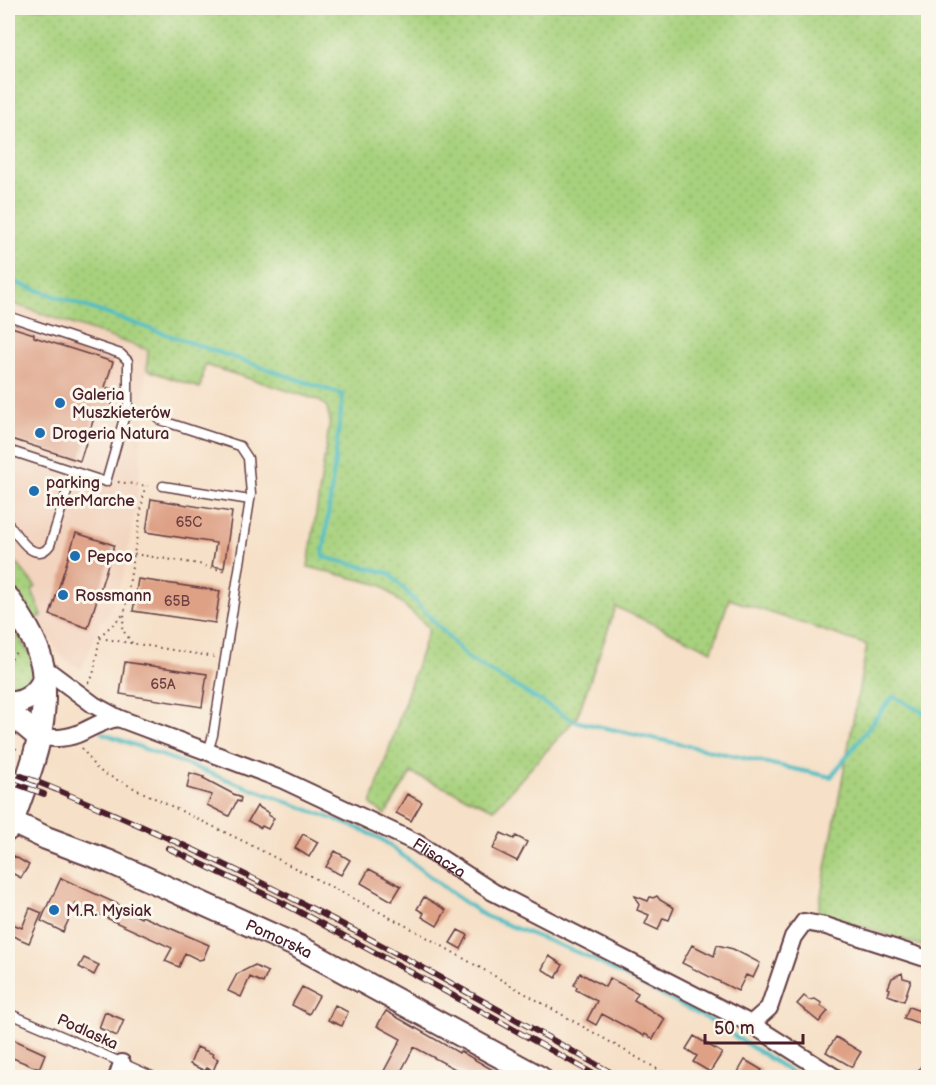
<svg xmlns="http://www.w3.org/2000/svg" width="936" height="1085" font-family="'Balsamiq Sans',sans-serif">
  <defs>
    <pattern id="grass-dots" width="8" height="8" patternUnits="userSpaceOnUse" patternTransform="scale(1.5)"><rect width="8" height="8" fill="#a7d17d"/><path d="M2 2h.1M6 6h.1" fill="none" stroke="#91b36c" stroke-width="1.8" stroke-linecap="round"/></pattern>
  </defs>
  <rect width="100%" height="100%" fill="#fbf7ec"/>
  <filter id="ink" filterUnits="userSpaceOnUse"><feTurbulence type="fractalNoise" baseFrequency=".0167" numOctaves="2"/><feDisplacementMap in="SourceGraphic" scale="12" xChannelSelector="R" yChannelSelector="G"/><feConvolveMatrix kernelMatrix="1 2 1 2 8 2 1 2 1" color-interpolation-filters="sRGB"/></filter>
  <filter id="wash" filterUnits="userSpaceOnUse"><feTurbulence type="fractalNoise" baseFrequency=".008" numOctaves="4" result="noise"/><feDisplacementMap in="SourceGraphic" scale="24" xChannelSelector="R" yChannelSelector="G"/><feGaussianBlur stdDeviation="1.35" result="paint"/><feColorMatrix in="noise" values="0 0 0 0 0 0 0 0 0 0 0 0 0 0 0 0 0 1.4 0 .05"/><feComposite in="paint" operator="in"/></filter>
  <g filter="url(#wash)">
    <rect width="100%" height="100%" fill="#f6e0c7"/>
    <path fill="#f3d4bf" d="M8,302l140,48 -11,150 -14,78 -16,38 -7,6 -18,48 -23,-16 -51,-89z"/>
    <path fill="url(#grass-dots)" stroke="#787854" stroke-width="1.5" d="M8,8h920v940l-110,-36 49,-267 -138,-46 -17,52 -96,-44 -39,110 -83,92 -83,-36 -26,42 -14,-11 58,-176 -48,-43 -73,-18 22,-147 -3,-13 -9,-7 -113,-35 -5,23 -53,-18 1,-20 -140,-48z
      M8,552l28,35 -4,3 10,26 -8,4 -26,-44z
      M8,616l15,28 11,16 -2,28 -24,7z"/>
    <g fill="none" stroke-linecap="round" stroke-linejoin="round">
      <path stroke="#4ebdc3" stroke-width="4" d="M8,280l335,115 -20,162 66,16 80,86 105,62 257,56 62,-81 35,19
        M102,733l258,96 21,10 73,56 31,21 99,39 124,64 92,59"/>
    </g>
    <g id="blocks">
      <path fill="#dea186" d="M8,326l26,8v3l79,25 -8,25 11,4 -9,28 -12,-4 -15,46 -72,-23z
        M151,499l81,13 -8,56 -12,-2 4,-23 -70,-11z
        M76,533l38,12 -26,83 -38,-13z
        M138,579l82,12 -5,32 -82,-12z
        M125,662l82,12 -5,33 -82,-13z
        M190,773l14,4 -1,1 38,20 -1,4 -3,-1 -8,15 -22,-11 5,-10 -25,-7z
        M407,794l15,8 -11,19 -15,-8z
        M257,806l12,7 -1,2 6,3 -6,11 -6,-3 -1,2 -13,-7z
        M501,833l13,6 2,-3 11,6 -10,19 -24,-12z
        M303,834l15,8 -9,15 -14,-9z
        M335,851l15,9 -9,15 -15,-8z
        M14,856l15,9 -8,13 -13,-7v-4z
        M369,869l32,17 -9,15 -31,-18z
        M61,878l63,29 -1,2 18,9 1,-2 67,29 -6,14 -4,1 -14,-7 -6,14 -14,-6 7,-13 -96,-44 -13,28 -22,-11 8,-19h1z
        M635,896l13,5 2,-4 3,1 4,-2 3,4 14,8 -5,12 -6,-2 -5,12 -13,-6 4,-9 -12,-5 2,-5z
        M424,897l22,13 -9,16 -15,-9 2,-4 -7,-4z
        M30,908l12,5 -13,30 -21,-9v-12l14,6z
        M458,930l10,5 -7,14 -11,-6z
        M692,945l22,11 3,-11 16,4 27,14 -7,15 -7,-3 -8,16 -56,-28z
        M549,956l14,9 -7,13 -14,-9z
        M84,958l15,7 -5,10 -15,-8z
        M255,965v1l13,6 -5,11 -13,-6 -9,20 -13,-6 9,-17z
        M580,973l25,14 5,-9 28,15 -4,7 31,19 -12,20 -8,-5 -1,2 -42,-22 -6,11 -9,-5 10,-19 -21,-11 1,-3 -3,-2z
        M902,973l1,5 8,2 -7,21 -16,-6 2,-6 -2,-1 4,-10z
        M302,987l17,9 -10,18 -17,-9z
        M804,996l5,4 6,-1 6,4v3l7,5 -9,11 -22,-18z
        M335,1005l13,7 -6,14 -14,-6z
        M909,1007l16,6 -4,11 -17,-6z
        M386,1011l73,42 1,-2 45,26h-35l-56,-30 -16,30h-3l-11,-6 17,-32 -24,-13z
        M105,1012l19,8 -7,16 -18,-8z
        M694,1036l28,17 -12,19 -17,-10 4,-6 -11,-7z
        M8,1037l37,17 -6,15 -31,-13z
        M836,1037l25,15 -9,15 -26,-15z
        M197,1047l16,7 -1,2 6,3 -5,12 -6,-3 -2,3 -15,-7z
        M745,1060l17,10 -5,7h-14l-6,-3z"/>
    </g>
  </g>
  <g filter="url(#ink)">
    <use href="#blocks" fill-opacity="0" stroke="#643c42" stroke-width="1.5"/>
    <g fill="none" stroke-linecap="round" stroke-linejoin="round">
      <g stroke="#643c42" stroke-width="11">
        <path id="lane" d="M8,316l113,38 7,7v43l-22,78 -98,-32
          M160,420l80,26 8,12 3,36 -1,6 -37,235 -5,17
          M163,486l87,14
          M8,523c9,12 27,43 42,22l23,-73
          M8,1013l61,26 87,39"/>
      </g>
      <g stroke="#643c42" stroke-width="20">
        <g id="street">
          <path id="s1" d="M43,667l51,38 24,13 165,62 134,63 76,49 258,132 85,54"/>
          <path d="M40,736c13,4 30,2 42,-4 13,-6 22,-12 36,-14"/>
          <path d="M751,1024l18,-16 24,-71 11,-15 22,4 102,33"/>
          <path d="M117,1078l5,-15"/>
          <path d="M926,1078l2,-6"/>
        </g>
      </g>
      <g stroke="#643c42" stroke-width="26">
        <g id="secondary">
          <path d="M8,598c13,19 29,43 34,66 2,9 2,18 2,28 1,46 -17,87 -32,130l-4,7"/>
          <path d="M8,703c16,1 30,-9 36,-24"/>
          <path d="M8,711l26,22 6,3"/>
          <path id="s2" d="M8,820l38,18 64,24 189,85 241,131"/>
        </g>
      </g>
      <path stroke="#643c42" stroke-width="2" stroke-dasharray="1.5 4.5" stroke-linecap="butt" d="M118,482l30,4
        M134,554l65,10 12,4 17,3
        M100,638l115,19
        M132,643l-10,-14 23,-143
        M8,664l10,-15
        M88,683l5,-7 7,-40 24,-22
        M11,737l6,14
        M82,748l13,19 8,6 142,69 169,88 259,148"/>
      <use href="#lane" stroke="#fff" stroke-width="8"/>
      <use href="#street" stroke="#fff" stroke-width="16"/>
      <use href="#secondary" stroke="#fff" stroke-width="22"/>
      <g stroke="#4a1f2b" stroke-width="6">
        <path id="rail" d="M8,771c43,15 84,34 126,52 168,73 326,166 487,255
          M8,781l36,13
          M168,848l113,54 117,63 203,113"/>
      </g>
      <use href="#rail" stroke="#fbf7ec" stroke-width="4" stroke-dasharray="11" stroke-linecap="butt"/>
    </g>
  </g>
  <g fill="#1f6fb2" stroke="#fbf7ec" stroke-width="2">
    <circle cx="60" cy="403" r="6"/>
    <circle cx="40" cy="433" r="6"/>
    <circle cx="34" cy="491" r="6"/>
    <circle cx="75" cy="556" r="6"/>
    <circle cx="63" cy="595" r="6"/>
    <circle cx="54" cy="910" r="6"/>
  </g>
  <g text-anchor="middle" stroke-width="6" stroke-linejoin="round" paint-order="stroke">
    <g font-size="14" fill="#6f4042">
      <text x="189" y="527">65C</text>
      <text x="177" y="606">65B</text>
      <text x="163" y="689">65A</text>
    </g>
    <g font-size="16" fill="#4a1f2b" stroke="#fbf7ec" text-anchor="start">
      <text x="72" y="400">Galeria<tspan x="72" dy="18">Muszkieterów</tspan></text>
      <text x="52" y="439">Drogeria Natura</text>
      <text x="46" y="488">parking<tspan x="46" dy="18">InterMarche</tspan></text>
      <text x="87" y="562">Pepco</text>
      <text x="75" y="601">Rossmann</text>
      <text x="66" y="916">M.R. Mysiak</text>
    </g>
    <g font-size="16" fill="#4a1f2b" stroke="#fbf7ec">
      <text dy="6" stroke="none"><textPath href="#s1" startOffset="442">Flisacza</textPath></text>
      <text dy="6" stroke="none"><textPath href="#s2" startOffset="296">Pomorska</textPath></text>
      <text transform="translate(88 1031) rotate(24)" y="6">Podlaska</text>
    </g>
  </g>
  <rect width="936" height="1085" fill="none" stroke="#fbf7ec" stroke-width="30"/>
  <path d="M705 1034v9h98v-9" fill="none" stroke="#4a1f2b" stroke-width="3"/>
  <text x="714" y="1034" font-size="18" fill="#4a1f2b" stroke="#fbf7ec" stroke-width="4.5" paint-order="stroke">50 m</text>
</svg>
